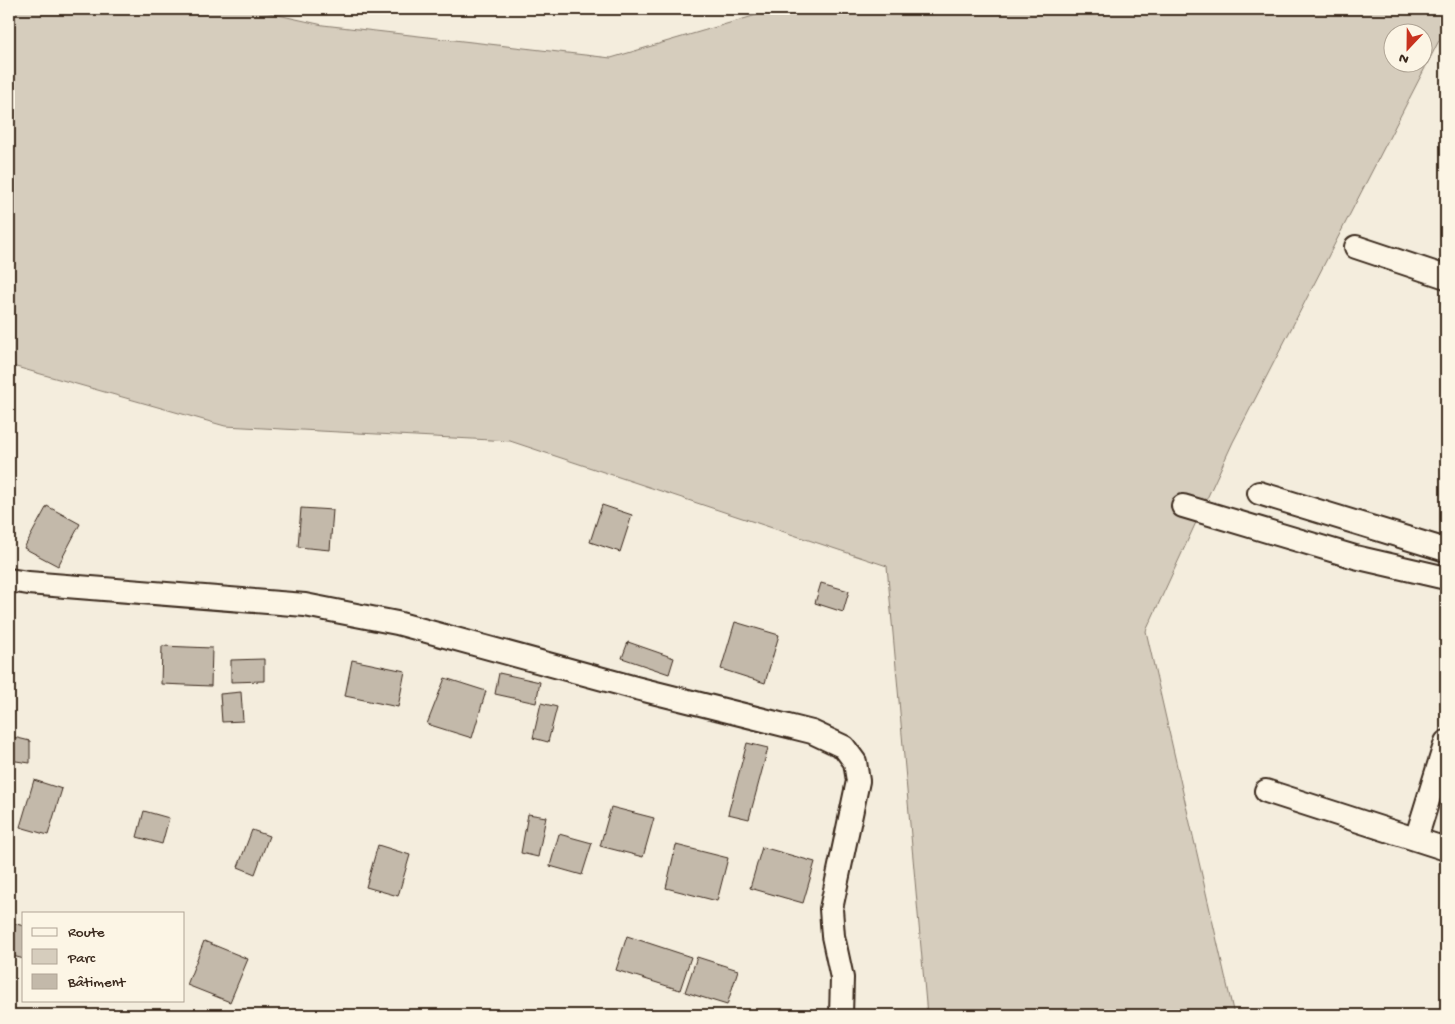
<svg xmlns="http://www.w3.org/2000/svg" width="1455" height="1024" font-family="'Gochi Hand',sans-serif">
  <rect width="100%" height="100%" fill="#f4eddd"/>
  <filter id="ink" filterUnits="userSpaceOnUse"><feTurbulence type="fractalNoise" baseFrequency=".02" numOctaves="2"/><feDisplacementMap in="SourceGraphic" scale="10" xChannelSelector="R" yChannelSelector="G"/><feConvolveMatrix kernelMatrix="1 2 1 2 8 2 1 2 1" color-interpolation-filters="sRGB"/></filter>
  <g filter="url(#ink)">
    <path fill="#d6cdbd" stroke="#887c6e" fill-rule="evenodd" d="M9,9h242l72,16 288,33 166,-49h669v18l-213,415 -87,189 88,384h-307l-40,-449 -377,-125 -285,-15 -216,-61zM1392,32h30v30h-30z"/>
    <path fill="#c3b9aa" stroke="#3b2a1e" d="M602,505l30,10 -12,37 -30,-10z
      M47,506l33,18 -22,42 -34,-18z
      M301,508l32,2 -3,40 -32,-3z
      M821,583l28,8 -6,21 -28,-9z
      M735,622l44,13 -14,48 -44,-14z
      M628,642l46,16 -5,16 -47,-16z
      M162,646l50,2 -1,38 -50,-2z
      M264,659v22l-33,1v-22z
      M352,660l53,11 -7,36 -53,-11z
      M499,673l41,9 -4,21 -41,-9z
      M445,678l41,13 -14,47 -45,-14z
      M241,692l2,29 -21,1 -2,-28z
      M541,703l16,4 -9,35 -15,-4z
      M9,736l21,5v22l-21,-3z
      M747,743l21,5 -19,71 -21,-5z
      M34,780l28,9 -14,46 -28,-8z
      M611,807l43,11 -11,39 -43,-11z
      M144,811l25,7 -7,26 -25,-7z
      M528,814l18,3 -8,40 -17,-4z
      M252,830l17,6 -14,38 -17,-7z
      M559,834l33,9 -10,32 -32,-9z
      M378,845l32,10 -12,41 -32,-9z
      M676,845l52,13 -11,43 -51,-13z
      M762,847l53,15 -12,41 -53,-15z
      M9,922l15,4v33l-15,-4z
      M627,936l64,21 -11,33 -64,-20z
      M204,941l44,18 -18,43 -43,-17z
      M697,957l41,13 -11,35 -42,-13z"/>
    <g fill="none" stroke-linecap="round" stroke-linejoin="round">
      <g stroke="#3b2a1e" stroke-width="26">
        <path id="street" d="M1356,247l90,30
          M1259,493l187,57
          M1183,506l172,51 91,21
          M9,580l19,3 277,22 92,18 239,65 176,44 32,15 11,15 3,19 -27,128 2,27 9,42 -1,37
          M1266,791l180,58
          M1416,839l30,-97"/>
      </g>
      <use href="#street" stroke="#fcf5e5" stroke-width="22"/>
    </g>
  </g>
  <rect width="1455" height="1024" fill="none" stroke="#fcf5e5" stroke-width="30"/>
  <rect x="15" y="15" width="1425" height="994" fill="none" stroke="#3b2a1e" stroke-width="2" filter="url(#ink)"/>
  <rect x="22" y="912" width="162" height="90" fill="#fcf5e5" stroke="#afa495"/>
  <rect x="32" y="928" width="25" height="8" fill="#fcf5e5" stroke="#afa495"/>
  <text x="68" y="936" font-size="15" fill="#3b2a1e">Route</text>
  <rect x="32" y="949" width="25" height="15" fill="#d6cdbd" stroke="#afa495"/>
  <text x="68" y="962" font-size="15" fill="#3b2a1e">Parc</text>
  <rect x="32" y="974" width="25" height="15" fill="#c3b9aa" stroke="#afa495"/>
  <text x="68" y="986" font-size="15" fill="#3b2a1e">Bâtiment</text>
  <g transform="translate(1408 48) rotate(202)"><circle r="24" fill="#fcf5e5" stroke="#afa495"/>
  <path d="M0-4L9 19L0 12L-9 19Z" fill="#c8321e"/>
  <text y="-8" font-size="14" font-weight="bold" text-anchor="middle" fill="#3b2a1e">N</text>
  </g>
</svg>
